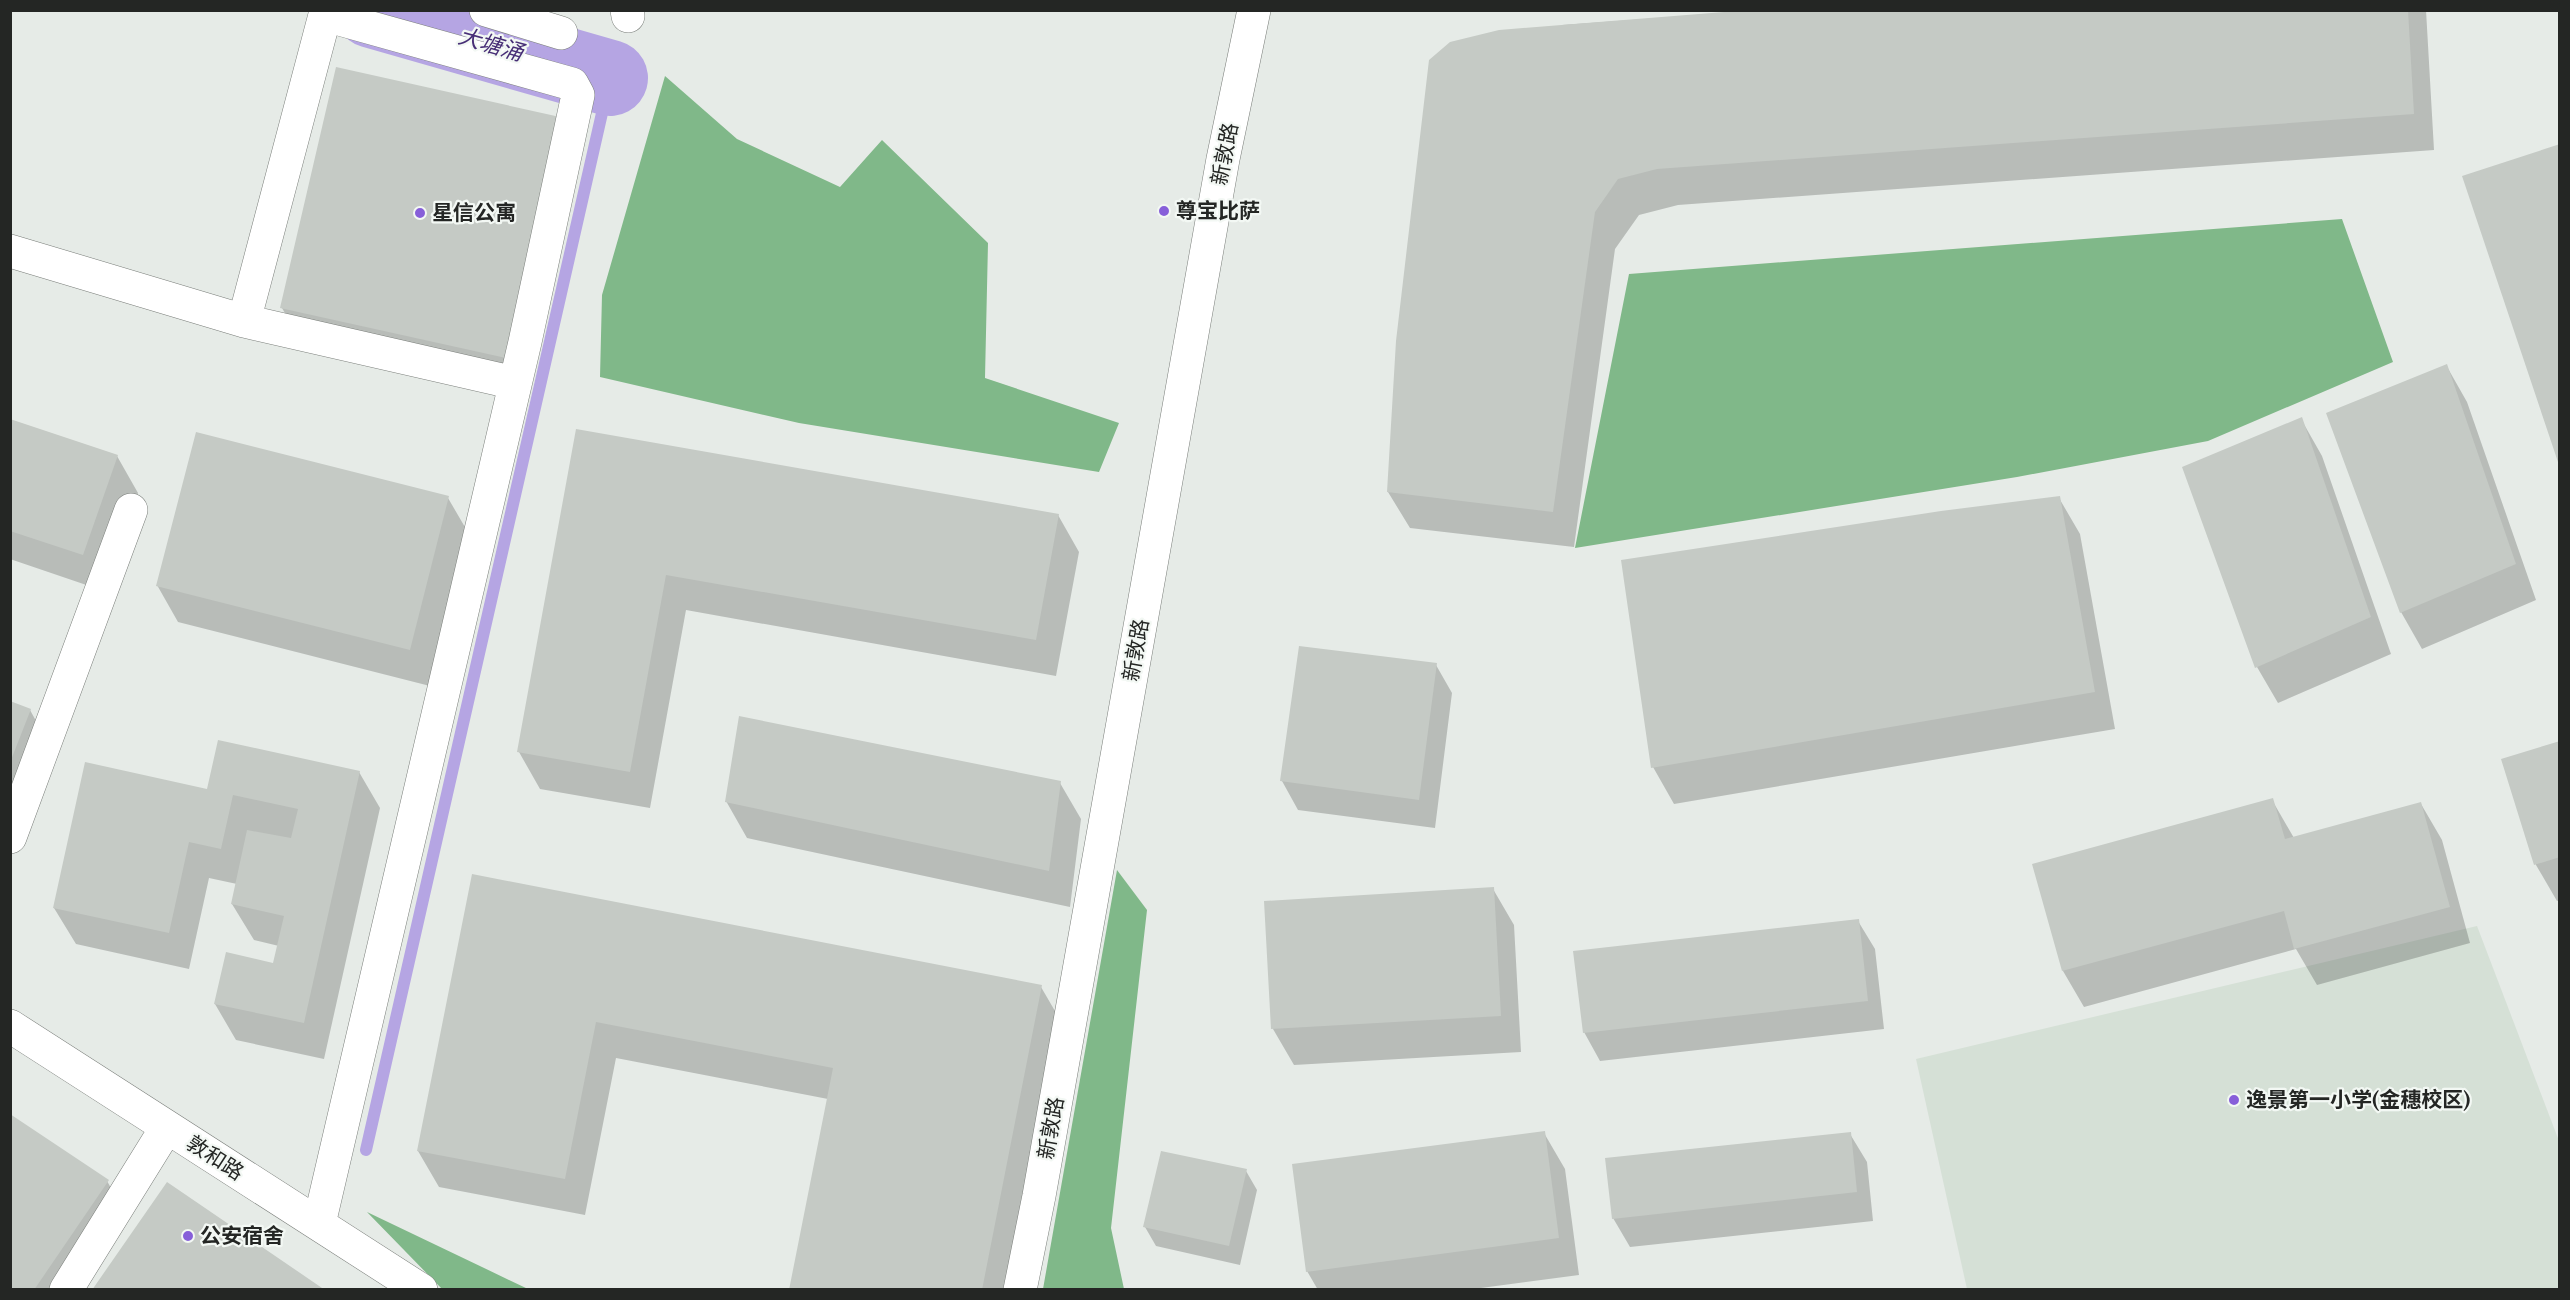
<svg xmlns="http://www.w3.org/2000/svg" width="2570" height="1300" font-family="'Libre Baskerville','Noto Sans SC',serif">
  <rect width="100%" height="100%" fill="#e6ebe7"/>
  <path fill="#d5e0d6" d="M2477,926l82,215v148h-592l-51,-230z"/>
  <path fill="#80b889" d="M665,76l72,63 103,48 42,-47 106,103 -3,135 134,45 -20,49 -300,-49 -199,-46 2,-82z
    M2342,219l51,143 -185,79 -191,36 -442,71 54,-274z
    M1117,870l30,40 -36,318 13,61h-81z
    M367,1212l161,77h-86z"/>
  <path fill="#0003" d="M1770,10h656l8,140 -756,55 -39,10 -24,34 -41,298 -164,-19 -22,-36 174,-467z
    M337,69l189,325 -223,-50 -21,-36z
    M2446,365l21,37 69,198 -114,49 -21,-37z
    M2301,419l21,37 69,198 -113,49 -21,-36z
    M10,420l107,36 21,37 -34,98 -94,-32z
    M577,430l481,85 21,37 -23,124 -370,-66 -36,198 -110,-19 -21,-37z
    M448,498l21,36 -39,152 -252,-64 -21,-37z
    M2059,498l21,36 35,195 -441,75 -21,-37z
    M1436,665l16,28 -17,135 -137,-18 -16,-29z
    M10,703l20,7 16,29 -36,89z
    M2560,742v158l-3,1 -21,-36 -34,-105z
    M359,772l21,36 -56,251 -88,-19 -21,-36 59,-40 5,-18 -25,-6 -22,-36 5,-20 -28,-6 -20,91 -113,-25 -22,-36 154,-117z
    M1060,783l21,36 -11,88 -323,-69 -21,-37z
    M2272,800l22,38 127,-34 21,36 28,103 -153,42 -21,-36 -212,58 -21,-36 -29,-106z
    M474,876l567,111 21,36 -53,267h-219l38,-191 -212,-41 -31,157 -146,-28 -21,-36z
    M1493,889l21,36 7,127 -227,13 -21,-36 -7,-127z
    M1858,921l17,28 9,80 -284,32 -16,-29z
    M1544,1133l21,36 14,106 -113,15h-148l-11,-19z
    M1850,1134l17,28 6,59 -243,26 -17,-29z
    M1246,1171l11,19 -17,75 -84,-19 -11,-19z
    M107,1181l21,37 -49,72h-69z"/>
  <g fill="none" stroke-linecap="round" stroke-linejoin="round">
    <path stroke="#b5a5e3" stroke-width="12" d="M366,1150l244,-1072"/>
    <path stroke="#b5a5e3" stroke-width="76" d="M372,10l238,68"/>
  </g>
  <path fill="#c5cac5" d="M1749,10h659l6,104 -757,55 -39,10 -23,33 -42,300 -166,-20 9,-151 33,-281 21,-18 49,-12z
    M336,67l224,50 -54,241 -226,-50z
    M2560,144v321h-1l-97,-289z
    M2447,364l69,200 -116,49 -74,-200z
    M2302,417l69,200 -116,51 -73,-201z
    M10,419l108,36 -35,100 -73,-24z
    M576,429l483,85 -23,126 -370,-65 -36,197 -113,-20z
    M196,432l253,64 -39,154 -254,-64z
    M2060,496l35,196 -444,76 -30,-208 320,-49z
    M1299,646l138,17 -18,137 -139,-19z
    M10,701l21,8 -20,51h-1z
    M739,716l322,65 -12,90 -324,-69z
    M218,740l142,31 -56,252 -90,-19 12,-52 47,11 11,-47 -53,-12 16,-74 44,8 7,-29 -65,-14 -12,54 -32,-7 -20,91 -116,-25 32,-146 122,27z
    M2560,741v116l-26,8 -33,-106z
    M2273,798l12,41 136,-37 29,105 -156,42 -10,-38 -222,60 -30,-107z
    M472,874l570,111 -60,305h-193l44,-222 -237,-46 -31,157 -148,-28z
    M1494,887l7,129 -230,13 -7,-128z
    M1859,919l9,82 -285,32 -10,-82z
    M10,1114l99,66 -75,110h-24z
    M1545,1131l14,107 -253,34 -14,-108z
    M1851,1132l6,60 -245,27 -7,-61z
    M1161,1151l86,18 -18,77 -86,-19z
    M167,1182l158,108h-233z"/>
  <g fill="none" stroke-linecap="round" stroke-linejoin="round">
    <g stroke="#7a7e7a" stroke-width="34">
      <path id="minor" d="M486,10l75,23
        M627,10l1,6
        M10,251l234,70
        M10,837l121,-327
        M10,1026l411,264
        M319,1224l206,-882 53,-247 -6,-11 -247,-69 -81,306 271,62
        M66,1290l101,-163
        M1020,1290l19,-94 184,-1037 31,-149"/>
    </g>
    <use href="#minor" stroke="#fff" stroke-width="33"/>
  </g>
  <g fill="#875fd9" stroke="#f3f8f4" stroke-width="2">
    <circle cx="1164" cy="211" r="6"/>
    <circle cx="420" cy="213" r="6"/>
    <circle cx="2234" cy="1100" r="6"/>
    <circle cx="188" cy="1236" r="6"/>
  </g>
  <g text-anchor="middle" stroke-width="4.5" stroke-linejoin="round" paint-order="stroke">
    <g font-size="21" fill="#242624" stroke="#f3f8f4">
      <text transform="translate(1225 154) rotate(-79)" y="7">新敦路</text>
      <text transform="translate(1136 650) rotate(-80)" y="7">新敦路</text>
      <text transform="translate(1051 1128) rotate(-80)" y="7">新敦路</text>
      <text transform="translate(215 1158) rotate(33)" y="7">敦和路</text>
    </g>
    <g font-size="21" font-weight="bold" fill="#242624" stroke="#f3f8f4" text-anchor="start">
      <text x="1176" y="218">尊宝比萨</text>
      <text x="432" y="220">星信公寓</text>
      <text x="2246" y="1107">逸景第一小学(金穗校区)</text>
      <text x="200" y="1243">公安宿舍</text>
    </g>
    <g font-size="22" font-style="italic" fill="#472e76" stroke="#f3f8f4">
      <text transform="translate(491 44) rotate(16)" y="8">大塘涌</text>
    </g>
  </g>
  <rect width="2570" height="1300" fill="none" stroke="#242624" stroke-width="24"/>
</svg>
